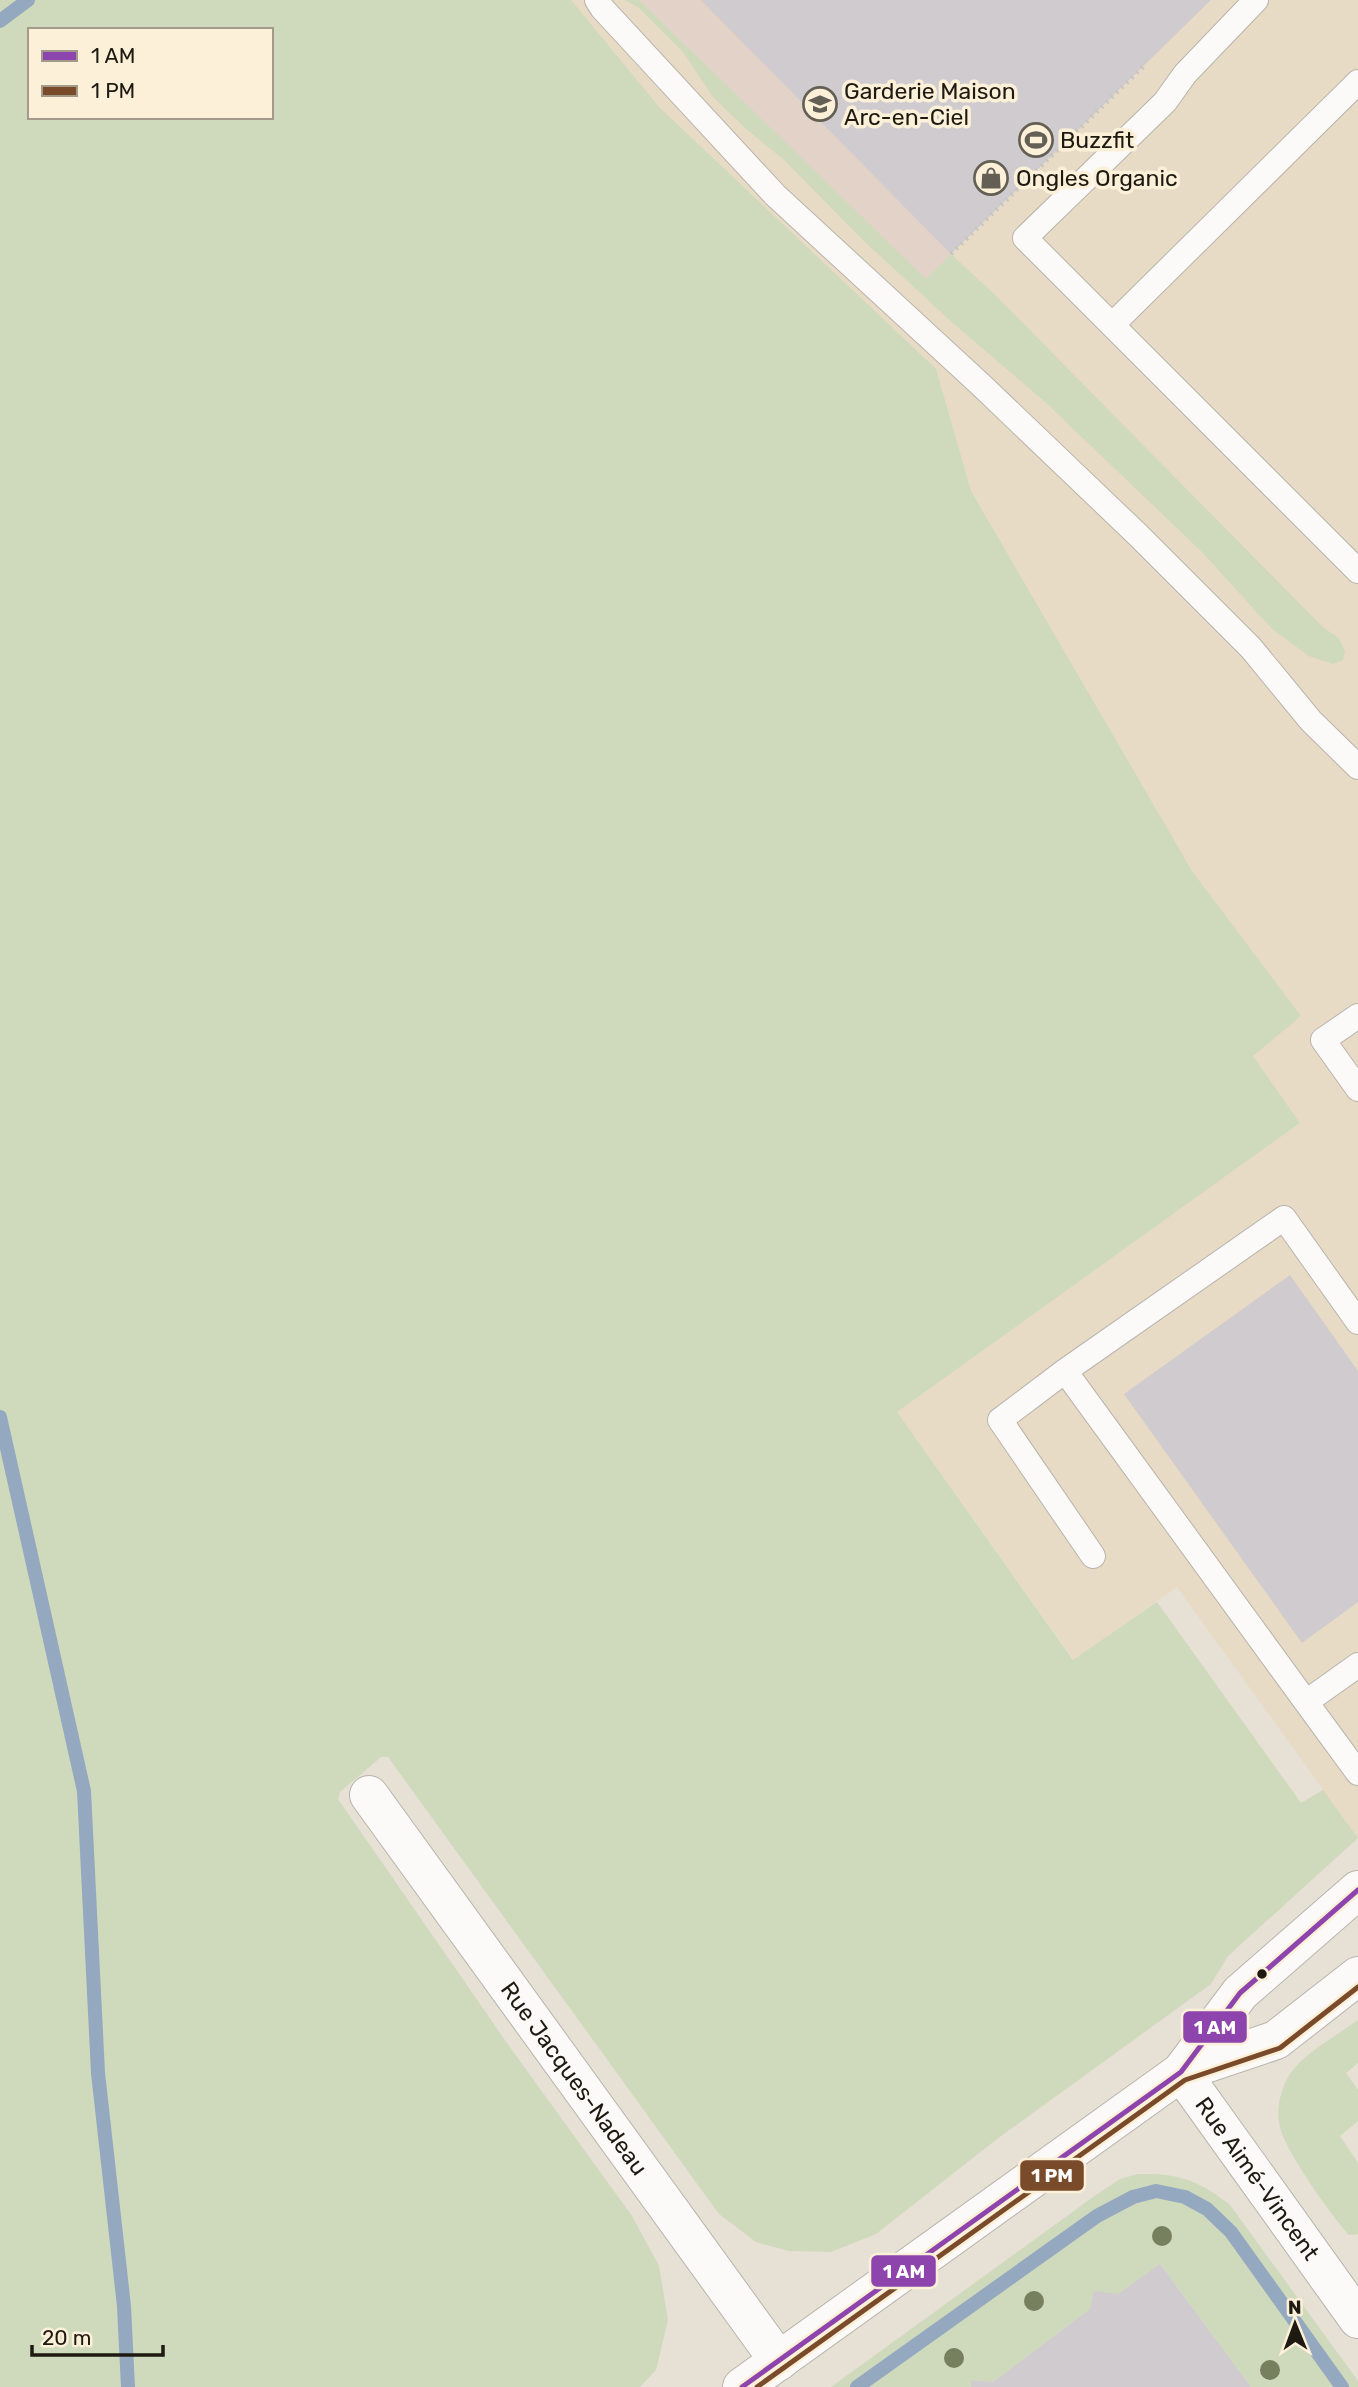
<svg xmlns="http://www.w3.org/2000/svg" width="1358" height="2387" font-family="Rubik,sans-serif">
  <rect width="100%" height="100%" fill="#e7e0d4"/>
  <path fill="#e7dbc6" d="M571,0h787v1838l-181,-251 -103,73 -177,-248 403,-289 -48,-68 48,-39 -108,-145z"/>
  <path fill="#e2d2c7" d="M639,0h154l158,254 -25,26z"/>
  <path fill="#cfd9bc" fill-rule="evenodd" d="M0,0h571l89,108 276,261 35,122 221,380 109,145 -48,40 47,67 -403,289 176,248 84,-58 144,201 22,-13 35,48 -130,118 -17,28 -214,155 -121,95 -45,18 -42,-1 -33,-9 -37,-28 -331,-457h-7l-41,35 -2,7 169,244 125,173 27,50 9,54 -12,50 -16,17h-640zM30,30h241v87h-241z
    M625,0h14l287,279 25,-25 46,43 303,307 25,25 14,9 6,14 -2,8 -10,4 -24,-8 -37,-27 -70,-77 -113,-108 -45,-43 -90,-77 -88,-81 -82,-83 -38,-31 -33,-32 -30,-45 -44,-44z
    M1358,2020v43l-12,10 12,17v31l-18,15 18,27v71l-9,1c-19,-21 -59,-78 -68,-104 -6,-18 -1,-42 9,-57 14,-21 48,-39 68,-54z
    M1138,2174c40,-1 61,6 92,31l128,176v6h-107l-91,-123 -42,30 -28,15 -97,73 -22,-2v7h-140l265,-192 24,-16z"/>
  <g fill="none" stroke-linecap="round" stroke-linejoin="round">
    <path stroke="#94a8c0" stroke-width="14" d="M0,21l28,-21
      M0,1417l84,374 14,282 26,233 4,81
      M857,2387l240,-171 36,-19 23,-6 29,6 22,12 24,23 111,155"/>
  </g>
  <path fill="#cfcbce" d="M701,0h510l-260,254z
    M1290,1275l68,96v231l-56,41 -178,-249z
    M1160,2264l91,123h-280v-7l22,2 97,-73 4,-18 24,3z"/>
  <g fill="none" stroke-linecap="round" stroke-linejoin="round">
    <g stroke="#b9b4ab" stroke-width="26">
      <path id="lane" d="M597,0l5,8 173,187 205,189 158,151 113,113 60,73 47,46
        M1256,0l-71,74 -20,28 -140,136 333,333
        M1112,325l246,-243
        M1358,1016l-35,24 35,49
        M1065,1371l-65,49 93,136
        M1358,1665l-52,37 52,71
        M1306,1702l-241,-331 219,-153 74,104"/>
    </g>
    <g stroke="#b9b4ab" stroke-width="40">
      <g id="street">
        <path id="s1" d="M369,1795l410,566"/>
        <path id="s2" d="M1181,2072l177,247"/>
      </g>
    </g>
    <g stroke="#b9b4ab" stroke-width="40">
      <path id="secondary" d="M1181,2072l95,-32 82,-64
        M742,2387l439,-315 59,-79 118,-103"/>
    </g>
    <path stroke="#c7c5c2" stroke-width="4.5" stroke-dasharray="2 5" stroke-linecap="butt" d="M951,254l195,-190"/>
    <use href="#lane" stroke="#fbfaf9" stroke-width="24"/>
    <use href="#street" stroke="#fbfaf9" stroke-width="38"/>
    <use href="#secondary" stroke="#fbfaf9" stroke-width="38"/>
    <g stroke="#fcf0d9" stroke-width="10">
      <path id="bus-1" d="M742,2387l439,-315 59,-79 118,-103"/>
    </g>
    <g stroke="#fcf0d9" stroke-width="10">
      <path id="bus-2" d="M757,2387l428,-307 95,-32 78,-61"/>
    </g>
    <use href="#bus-1" stroke="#8e44ad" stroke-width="5"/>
    <use href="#bus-2" stroke="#7a4b2a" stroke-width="5"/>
  </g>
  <g fill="#76805f">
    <circle cx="1162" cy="2236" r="10"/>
    <circle cx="1034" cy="2301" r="10"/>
    <circle cx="954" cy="2358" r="10"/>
    <circle cx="1270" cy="2370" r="10"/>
  </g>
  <defs>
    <g id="school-ring" transform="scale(1.75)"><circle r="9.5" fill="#fcf0d9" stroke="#645f55" stroke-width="1.5"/><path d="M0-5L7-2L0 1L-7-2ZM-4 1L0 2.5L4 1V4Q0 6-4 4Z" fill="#645f55"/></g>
    <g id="stadium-ring" transform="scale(1.75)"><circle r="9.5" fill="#fcf0d9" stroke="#645f55" stroke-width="1.5"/><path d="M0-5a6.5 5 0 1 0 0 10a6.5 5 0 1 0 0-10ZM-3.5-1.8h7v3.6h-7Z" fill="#645f55"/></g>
    <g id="shop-ring" transform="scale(1.75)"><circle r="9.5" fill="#fcf0d9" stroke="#645f55" stroke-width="1.5"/><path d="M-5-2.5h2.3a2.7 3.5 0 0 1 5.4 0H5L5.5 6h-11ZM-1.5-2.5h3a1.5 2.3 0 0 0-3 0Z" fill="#645f55"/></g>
  </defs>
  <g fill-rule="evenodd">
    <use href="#school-ring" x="820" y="104"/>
    <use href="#stadium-ring" x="1036" y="140"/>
    <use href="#shop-ring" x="991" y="178"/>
  </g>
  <circle fill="#1e1a11" stroke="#fcf0d9" stroke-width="2.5" cx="1262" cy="1974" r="6"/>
  <g text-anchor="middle" stroke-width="7" stroke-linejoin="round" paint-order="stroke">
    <g font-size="23" fill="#1e1a11" stroke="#fcf0d9" text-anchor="start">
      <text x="844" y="99">Garderie Maison<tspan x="844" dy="26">Arc-en-Ciel</tspan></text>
      <text x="1060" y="148">Buzzfit</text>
      <text x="1016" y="186">Ongles Organic</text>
    </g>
    <g font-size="23" fill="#1e1a11" stroke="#fcf0d9">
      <text dy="8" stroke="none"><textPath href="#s1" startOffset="350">Rue Jacques-Nadeau</textPath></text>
      <text dy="8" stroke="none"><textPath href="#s2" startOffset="131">Rue Aimé-Vincent</textPath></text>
    </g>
  </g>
  <g stroke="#fcf0d9" stroke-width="2.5">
    <rect x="1182" y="2010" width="66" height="34" rx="7" fill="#8e44ad"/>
    <rect x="1019" y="2159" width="66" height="33" rx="7" fill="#7a4b2a"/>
    <rect x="870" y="2254" width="67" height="34" rx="7" fill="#8e44ad"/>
  </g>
  <g font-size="19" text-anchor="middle" font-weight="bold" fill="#fff">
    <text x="1215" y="2034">1 AM</text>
    <text x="1052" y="2182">1 PM</text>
    <text x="904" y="2278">1 AM</text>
  </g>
  <rect x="28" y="28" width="245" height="91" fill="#fcf0d9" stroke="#a39a89" stroke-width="2"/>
  <rect x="42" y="51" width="35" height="10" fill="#8e44ad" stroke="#a39a89" stroke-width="2"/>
  <text x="91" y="63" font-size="21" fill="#1e1a11">1 AM</text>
  <rect x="42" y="86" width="35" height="10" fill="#7a4b2a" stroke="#a39a89" stroke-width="2"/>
  <text x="91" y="98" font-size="21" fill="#1e1a11">1 PM</text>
  <g transform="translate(1295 2324) rotate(359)" stroke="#fcf0d9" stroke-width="5" paint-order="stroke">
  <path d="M0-5L12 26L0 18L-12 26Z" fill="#1e1a11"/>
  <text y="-10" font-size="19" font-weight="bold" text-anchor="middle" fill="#1e1a11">N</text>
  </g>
  <path d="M32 2345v10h131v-10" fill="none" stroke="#1e1a11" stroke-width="3.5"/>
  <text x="42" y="2345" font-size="21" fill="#1e1a11" stroke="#fcf0d9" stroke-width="5" paint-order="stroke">20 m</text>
</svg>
